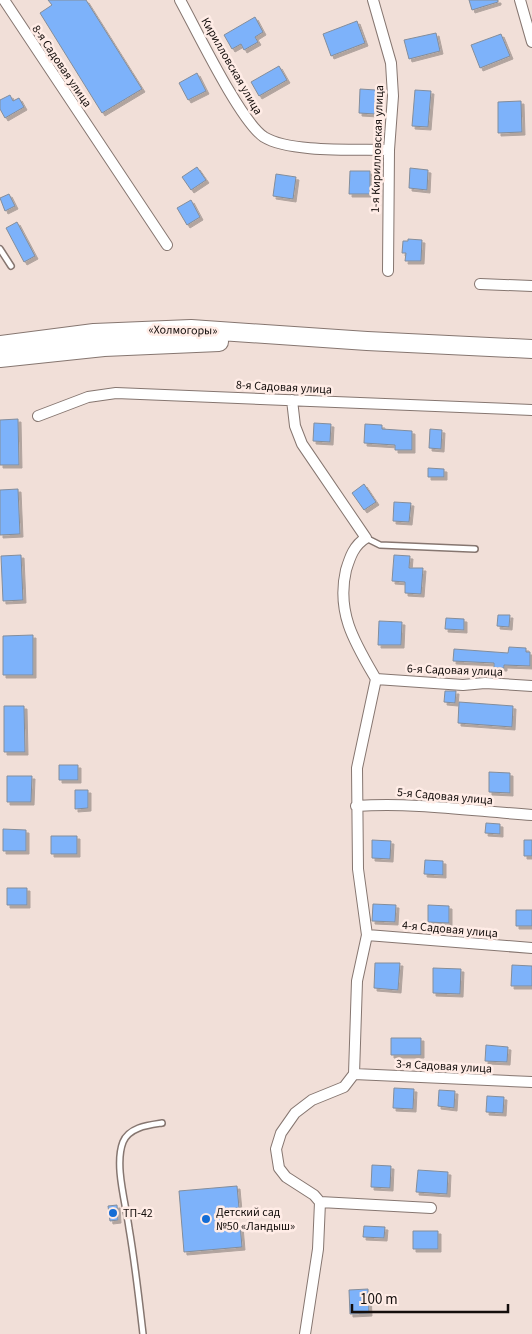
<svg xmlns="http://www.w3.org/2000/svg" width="532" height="1334" font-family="'Source Sans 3',sans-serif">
  <defs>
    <filter id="shadow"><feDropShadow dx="3" dy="3" stdDeviation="0" flood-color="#0004"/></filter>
  </defs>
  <rect width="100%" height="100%" fill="#f1dfd8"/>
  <path fill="#7db2fa" stroke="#848d9a" filter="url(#shadow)" d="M48,0h38l56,89 -40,24 -62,-100 12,-8z
    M469,0h29v2l-26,8z
    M255,17l8,15 -8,5 3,5 -14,8 -3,-6 -9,5 -8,-14z
    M357,21l8,22 -34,13 -8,-22z
    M436,33l4,18 -31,8 -5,-19z
    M501,34l9,22 -30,12 -9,-23z
    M279,66l8,14 -28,16 -8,-14z
    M197,73l9,18 -18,9 -9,-17z
    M360,89l16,1 -1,24 -16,-1z
    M415,90l16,1 -3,36 -16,-1z
    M10,95l3,6 6,-3 5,9 -19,11 -5,-9v-9z
    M521,101l1,31 -24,1v-31z
    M197,167l9,13 -15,10 -9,-13z
    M410,168l18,2 -1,20 -18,-2z
    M350,171h20v23h-21z
    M276,174l20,3 -3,22 -20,-3z
    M9,194l6,12 -10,5 -5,-13z
    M191,200l9,17 -13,8 -10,-17z
    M17,222l18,34 -11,6 -18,-34z
    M408,239l14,1 -1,21h-16l1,-8h-4l1,-12h5z
    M18,419l1,46h-19v-45z
    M314,423l17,1 -1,18 -17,-1z
    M365,424l17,1v4l30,2v19h-17v-5l-31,-2z
    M430,429l12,1 -1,19 -12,-1z
    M428,468l16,1v8h-16z
    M364,484l12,18 -12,8 -12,-17z
    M18,489l2,45 -20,1v-45z
    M394,502l17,1 -2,19 -16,-1z
    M21,555l2,45 -20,1 -2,-45z
    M394,555l16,1 -1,12h14l-2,26 -16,-1v-11l-13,-1z
    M498,615h12l-1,12 -12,-1z
    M446,618l18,1v11l-19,-1z
    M379,621l23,1 -1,23h-23z
    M33,635v40h-30v-39z
    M509,647l17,1v4h4v14l-26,-1v3h-10v-5l-41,-2 1,-12 54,4z
    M445,691h11l-1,12 -11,-1z
    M459,702l54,4 -1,21 -54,-4z
    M4,706h20l1,46h-21z
    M59,765h19v15h-19z
    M489,772l21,1v20l-21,-1z
    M7,776h25l-1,26h-24z
    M75,790h13v18l-13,1z
    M486,823l14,1v10l-15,-1z
    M3,829l23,1v21h-23z
    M51,836h26v18h-26z
    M372,840l19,1 -1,18 -18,-1z
    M524,840h8v16h-8z
    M425,860l18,1v14l-19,-1z
    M7,888h20v17h-20z
    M373,904l23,1 -1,17 -23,-1z
    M428,905l21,1v17l-21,-1z
    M516,910h16v16h-16z
    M375,963h25l-2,27 -24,-2z
    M512,965l20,1v20h-21z
    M433,968l28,1 -1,25 -27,-1z
    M391,1038h30v17h-30z
    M486,1045l22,2 -1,15 -22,-1z
    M394,1088l20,1 -1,20 -20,-1z
    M439,1090l16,1 -1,17 -16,-2z
    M487,1096l17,1 -1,16 -17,-1z
    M372,1165l19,1 -1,22 -19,-1z
    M418,1170l30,2 -1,22 -31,-2z
    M237,1186l2,22 -18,1 1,16 18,-1 2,23 -58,5 -5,-61z
    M117,1205l1,15 -8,1 -2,-15z
    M364,1226l21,1 -1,11 -21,-1z
    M413,1231h25v18h-25z
    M368,1289l1,24 -19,1 -1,-24z"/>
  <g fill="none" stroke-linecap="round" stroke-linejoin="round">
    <g stroke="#867670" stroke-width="8">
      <path id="service" d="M0,249l11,17
        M366,538l14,7 95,4
        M143,1334c-4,-35 -8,-71 -14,-106 -3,-24 -15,-63 -6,-86 6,-15 26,-17 39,-19"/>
    </g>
    <g stroke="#867670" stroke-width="12">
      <path id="minor" d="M4,0l163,245
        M180,0c16,29 60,121 84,137 26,16 93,12 125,13
        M373,0l18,63 2,33 -4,54 -1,121
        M520,0l12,42
        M480,284l52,2
        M292,400l3,26 7,18 64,94c-12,7 -16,19 -20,32 -10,43 9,73 30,109l-19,89 1,101 9,66 -10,46 -3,93 -10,13 -32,13 -17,13 -14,20 -5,16 3,19 7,9 28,18 6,7 -2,47 -13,85
        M38,416l50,-19 28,-4 416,17
        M376,679l87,6 22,-2 47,3
        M356,806c59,-4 117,5 176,9
        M367,935l165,13
        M354,1074l178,8
        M320,1202l111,6"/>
    </g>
    <g stroke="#867670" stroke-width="20">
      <path id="trunk" d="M0,345l94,-12 97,-4 176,12 165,8
        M0,358l104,-11 115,-5"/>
    </g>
    <use href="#service" stroke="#fff" stroke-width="5"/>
    <use href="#minor" stroke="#fff" stroke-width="10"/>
    <use href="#trunk" stroke="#fff" stroke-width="18"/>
  </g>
  <g fill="#146dd6" stroke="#ffece6" stroke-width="2">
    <circle cx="113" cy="1213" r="5"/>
    <circle cx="206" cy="1219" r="5"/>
  </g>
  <g text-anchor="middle" stroke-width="5" stroke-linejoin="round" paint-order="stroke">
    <g font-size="12" fill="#140e0c" stroke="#ffece6">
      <text transform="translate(62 66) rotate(56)" y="4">8-я Садовая улица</text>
      <text transform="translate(232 66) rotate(60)" y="4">Кирилловская улица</text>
      <text transform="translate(377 149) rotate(-88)" y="4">1-я Кирилловская улица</text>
      <text transform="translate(183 330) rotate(1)" y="4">«Холмогоры»</text>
      <text transform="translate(284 387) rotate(3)" y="4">8-я Садовая улица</text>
      <text transform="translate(455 670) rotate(2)" y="4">6-я Садовая улица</text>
      <text transform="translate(445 796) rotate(5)" y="4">5-я Садовая улица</text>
      <text transform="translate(450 929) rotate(5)" y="4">4-я Садовая улица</text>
      <text transform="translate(444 1066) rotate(3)" y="4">3-я Садовая улица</text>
    </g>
    <g font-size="12" fill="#140e0c" stroke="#ffece6" text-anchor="start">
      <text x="216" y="1216">Детский сад<tspan x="216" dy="14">№50 «Ландыш»</tspan></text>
      <text x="123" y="1217">ТП-42</text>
    </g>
  </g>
  <path d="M352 1304v8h156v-8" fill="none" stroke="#140e0c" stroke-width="2.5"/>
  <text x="360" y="1304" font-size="15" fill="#140e0c" stroke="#ffece6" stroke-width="4" paint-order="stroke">100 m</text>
</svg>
